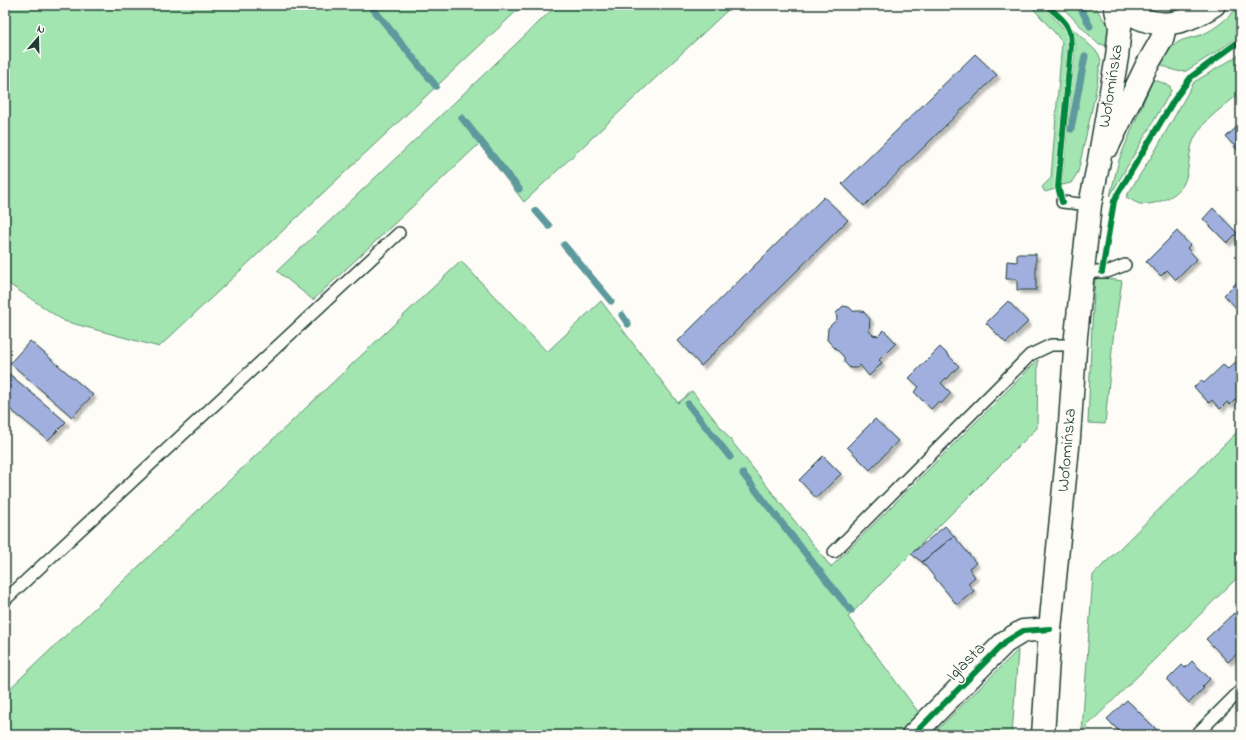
<svg xmlns="http://www.w3.org/2000/svg" width="1246" height="740" viewBox="0 0 1246 740" font-family="'Indie Flower',sans-serif">
<style>
.green{fill:#a2e5b0;stroke:#609172}
.lines{fill:none;stroke-linecap:round;stroke-linejoin:round}
.stream{stroke:#5d999d;stroke-width:7}
.building{fill:#a1afdf;stroke:#1f3d34;filter:url(#shadow)}
.service-casing{stroke:#1f3d34;stroke-width:14}
.minor-casing{stroke:#1f3d34;stroke-width:25}
.secondary-casing{stroke:#1f3d34;stroke-width:25}
.service{stroke:#fdfcf7;stroke-width:11}
.minor{stroke:#fdfcf7;stroke-width:22}
.secondary{stroke:#fdfcf7;stroke-width:22}
.cycleway-casing{stroke:#fdfcf7;stroke-width:8}
.cycleway{stroke:#00873e;stroke-width:6}
.labels{text-anchor:middle;dominant-baseline:central;stroke-width:3;stroke-linejoin:round;paint-order:stroke}
.street-label{font-size:17px;fill:#1f3d34;stroke:#fdfcf7}
</style>
<defs>
<filter id="shadow"><feDropShadow dx="3.5" dy="3.5" stdDeviation="1" flood-color="#0004"/></filter>
</defs>
<rect width="100%" height="100%" fill="#fdfcf7"/>
<filter id="ink" filterUnits="userSpaceOnUse"><feTurbulence type="fractalNoise" baseFrequency=".025" numOctaves="2"/><feDisplacementMap in="SourceGraphic" scale="8" xChannelSelector="R" yChannelSelector="G"/><feConvolveMatrix kernelMatrix="1 2 1 2 8 2 1 2 1" color-interpolation-filters="sRGB"/></filter>
<g filter="url(#ink)">
<!-- green -->
<path class="green" d="M 5,5 L 523,5 L 159,347 L 64,321 L 6,282 L 5,283 Z
M 557,5 L 733,5 L 524,202 L 479,144 L 313,300 L 277,271 Z
M 1030,5 L 1042,5 L 1066,31 L 1068,38 L 1055,189 L 1045,192 L 1042,187 L 1051,178 L 1062,42 L 1055,33 Z
M 1060,5 L 1094,5 L 1109,28 L 1111,45 L 1107,46 L 1097,43 Z
M 1240,5 L 1241,35 L 1221,49 L 1186,71 C 1176,73 1169,68 1160,64 C 1165,57 1170,48 1177,43 C 1184,38 1193,38 1201,35 C 1216,29 1229,17 1240,5 Z
M 1073,29 L 1098,53 L 1101,60 L 1095,95 L 1078,172 L 1071,183 L 1062,185 L 1075,47 Z
M 1241,54 L 1241,92 C 1225,106 1205,118 1195,137 C 1187,152 1191,170 1183,185 C 1176,197 1154,206 1140,204 C 1136,203 1130,199 1126,197 L 1155,151 L 1194,82 Z
M 1153,79 L 1170,86 L 1171,91 L 1110,196 L 1119,160 Z
M 461,261 L 547,352 L 601,301 L 678,403 L 692,391 L 831,567 L 1038,360 L 1037,428 L 848,617 L 922,717 L 904,735 L 5,735 L 5,693 Z
M 1097,277 L 1122,281 L 1113,339 L 1105,424 L 1088,423 L 1092,324 L 1095,279 Z
M 1241,428 L 1241,574 L 1082,731 L 1093,575 Z
M 1018,650 L 1012,735 L 932,735 Z"/>
<g class="lines">
<!-- stream -->
<path class="stream" d="M 370,5 L 436,86
M 1079,5 L 1090,26
M 462,118 L 519,189
M 1071,129 L 1085,56
M 536,211 L 549,226
M 564,245 L 611,301
M 622,315 L 628,324
M 688,404 L 730,457
M 743,474 L 851,611"/>
</g>
<!-- building -->
<path class="building" d="M 975,54 L 997,75 L 864,206 L 842,184 Z
M 1241,123 L 1241,154 L 1226,137 Z
M 824,197 L 848,220 L 701,366 L 678,341 Z
M 1213,208 L 1237,233 L 1227,243 L 1203,219 Z
M 1177,231 L 1190,245 L 1187,248 L 1197,259 L 1176,280 L 1167,270 L 1161,276 L 1146,262 Z
M 1017,254 L 1036,254 L 1036,290 L 1017,290 L 1017,279 L 1006,279 L 1007,261 L 1017,262 Z
M 1241,278 L 1241,308 L 1239,311 L 1224,295 Z
M 1008,301 L 1028,322 L 1006,343 L 986,323 Z
M 843,306 L 849,307 L 854,312 L 855,311 L 863,311 L 870,319 L 869,331 L 873,335 L 878,336 L 884,330 L 896,343 L 879,360 L 882,363 L 869,376 L 860,365 L 857,368 L 850,368 L 844,362 L 844,357 L 827,340 L 828,328 L 837,319 L 836,313 Z
M 30,341 L 93,395 L 72,417 L 10,363 Z
M 940,347 L 959,366 L 947,379 L 946,378 L 941,383 L 951,393 L 941,404 L 939,401 L 931,409 L 914,392 L 919,387 L 909,378 Z
M 1241,357 L 1241,394 L 1230,405 L 1227,402 L 1220,409 L 1212,400 L 1209,403 L 1194,387 L 1201,380 L 1204,383 L 1223,365 L 1228,369 Z
M 7,372 L 66,422 L 48,440 L 5,405 L 5,374 Z
M 875,419 L 898,441 L 870,470 L 847,447 Z
M 823,456 L 841,474 L 816,498 L 799,480 Z
M 945,526 L 954,536 L 922,562 L 911,554 Z
M 954,536 L 976,563 L 969,568 L 975,577 L 968,583 L 974,591 L 957,605 L 922,562 Z
M 1234,613 L 1241,621 L 1241,650 L 1228,662 L 1206,639 Z
M 1192,661 L 1210,679 L 1202,687 L 1204,688 L 1189,703 L 1167,680 L 1182,665 L 1185,668 Z
M 1127,700 L 1162,735 L 1123,735 L 1107,719 Z"/>
<g class="lines">
<!-- service casing -->
<g class="service-casing">
<path id="service" d="M 1062,202 L 1090,205
M 1082,274 L 1097,272 L 1107,272 L 1125,265
M 834,552 L 1030,355 L 1051,345 L 1075,345
M 5,600 L 399,233
M 1196,735 L 1241,690"/>
</g>
<!-- minor casing -->
<g class="minor-casing">
<path id="minor" d="M 913,735 L 1005,642 L 1023,631 L 1050,629"/>
</g>
<!-- secondary casing -->
<g class="secondary-casing">
<path id="secondary" d="M 1118,5 C 1151,31 1180,28 1214,5
M 1108,146 L 1146,67 L 1162,39 L 1166,24
M 1043,735 L 1050,629 L 1069,437 L 1076,336 L 1090,205 L 1098,166 L 1117,57 L 1120,27 L 1115,5"/>
</g>
<!-- service -->
<use href="#service" class="service"/>
<!-- minor -->
<use href="#minor" class="minor"/>
<!-- secondary -->
<use href="#secondary" class="secondary"/>
<!-- cycleway casing -->
<g class="cycleway-casing">
<path id="cycleway" d="M 1046,5 C 1054,12 1068,22 1070,33 C 1071,37 1070,42 1071,46 L 1058,187 L 1062,202
M 1102,272 L 1114,201 L 1117,195 L 1174,100 L 1191,77 L 1241,40
M 913,735 L 1005,642 L 1023,631 L 1050,629"/>
</g>
<!-- cycleway -->
<use href="#cycleway" class="cycleway"/>
</g>
</g>
<g class="labels">
<!-- street labels -->
<g class="street-label">
<text transform="translate(1111 86) rotate(-81)">Wołomińska</text>
<text transform="translate(1067 450) rotate(-85)">Wołomińska</text>
<text transform="translate(966 662) rotate(-45)">Iglasta</text>
</g>
</g>
<!-- margin -->
<rect width="1246" height="740" fill="none" stroke="#fdfcf7" stroke-width="20"/>
<rect x="10" y="10" width="1226" height="720" fill="none" stroke="#1f3d34" stroke-width="1.5" filter="url(#ink)"/>
<!-- north arrow -->
<g transform="translate(38 38) rotate(20)" stroke="#fdfcf7" stroke-width="3" paint-order="stroke">
<path d="M0-3L7 15L0 10L-7 15Z" fill="#1f3d34"/>
<text y="-6" font-size="11" font-weight="bold" text-anchor="middle" fill="#1f3d34">N</text>
</g>
</svg>
